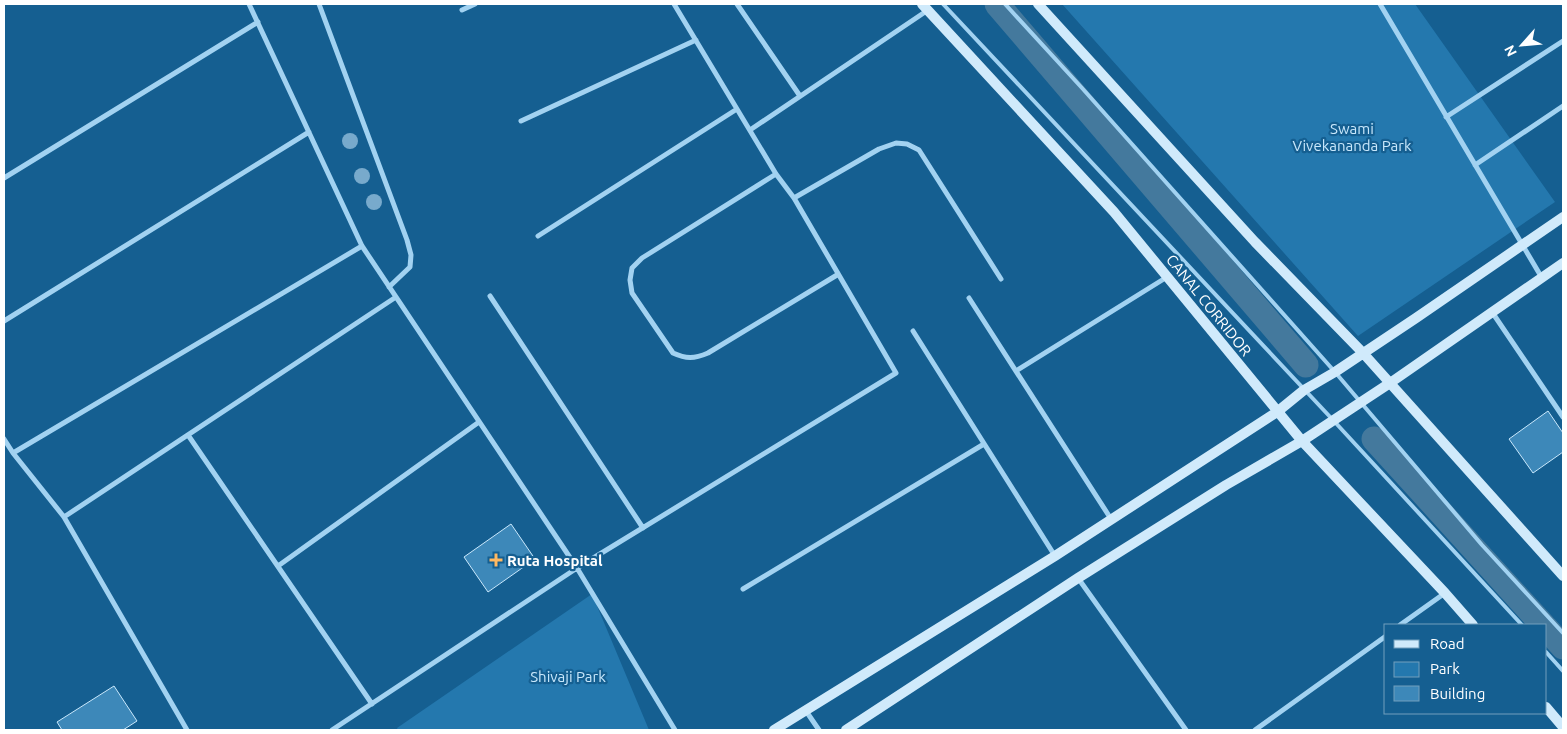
<svg xmlns="http://www.w3.org/2000/svg" width="1567" height="734" viewBox="0 0 1567 734" font-family="Ubuntu,sans-serif">
<style>
.green{fill:#2478ae}
.lines{fill:none;stroke-linecap:round;stroke-linejoin:round}
.canal{stroke:#44799d;stroke-width:25}
.building{fill:#3d88b9;stroke:#c9e8fc}
.lane{stroke:#a2d2f1;stroke-width:4}
.street{stroke:#a2d2f1;stroke-width:5}
.secondary{stroke:#d0eafb;stroke-width:10}
.tree{fill:#78aacc}
.poi-dot{fill:#ffb962;stroke:#155f91;stroke-width:2}
.labels{text-anchor:middle;dominant-baseline:central;stroke-width:4.5;stroke-linejoin:round;paint-order:stroke}
.park-label{font-size:15px;fill:#c9e8fc;stroke:#155f91}
.street-label{font-size:15px;fill:#fff;stroke:#155f91}
.poi-label{font-size:15px;font-weight:bold;fill:#fff;stroke:#155f91;text-anchor:start}
</style>
<rect width="100%" height="100%" fill="#155f91"/>
<!-- green -->
<path class="green" d="M 1062,4 L 1415,4 L 1555,202 L 1358,336 Z
M 592,594 L 649,730 L 398,730 L 397,728 Z"/>
<g class="lines">
<!-- canal -->
<path class="canal" d="M 997,4 L 1306,365
M 1374,439 L 1543,625
M 1546,628 L 1563,647"/>
</g>
<!-- building -->
<path class="building" d="M 1548,411 L 1563,433 L 1563,452 L 1533,473 L 1509,439 Z
M 511,524 L 535,559 L 488,592 L 464,557 Z
M 114,686 L 137,721 L 123,730 L 62,730 L 57,722 Z"/>
<g class="lines">
<!-- lane -->
<path class="lane" d="M 943,4 L 1333,420 L 1522,625
M 1005,4 L 1082,88 L 1335,372 L 1482,545 L 1563,633
M 1546,652 L 1563,671"/>
<!-- street -->
<path class="street" d="M 249,4 L 362,246 L 577,568 L 675,730
M 319,4 L 407,240 L 411,255 L 410,267 L 389,287
M 737,4 L 800,96
M 1380,4 L 1542,278
M 462,10 L 475,4
M 1446,117 L 1563,41
M 521,121 L 696,40
M 750,130 L 928,10
M 1475,165 L 1563,106
M 776,174 L 642,258 L 632,268 L 630,280 L 632,293 L 673,353 C 686,359 694,359 708,353 L 837,275
M 4,178 L 258,22
M 794,198 L 879,149 L 896,143 L 907,144 L 919,150 L 1001,279
M 538,236 L 737,109
M 490,296 L 643,528
M 969,298 L 1111,519
M 1492,312 L 1563,417
M 4,321 L 309,132
M 913,331 L 1055,556
M 1016,371 L 1167,277
M 188,435 L 372,704
M 4,439 L 13,453 L 64,517 L 187,730
M 13,453 L 362,246
M 64,517 L 396,297
M 278,566 L 479,422
M 1078,578 L 1186,730
M 743,589 L 984,444
M 1400,625 L 1445,593
M 806,711 L 819,730
M 332,730 L 577,568 L 896,373 L 794,198 L 776,174 L 674,4
M 1255,730 L 1386,636"/>
<!-- secondary -->
<path class="secondary" d="M 922,4 L 1114,212 L 1302,441 L 1445,593 L 1473,625
M 1038,4 L 1255,242 L 1363,353 L 1563,576
M 1546,707 L 1563,727
M 774,730 L 1055,556 L 1277,412 L 1304,390 L 1335,372 L 1416,318 L 1563,217
M 846,730 L 1078,578 L 1226,485 L 1302,441 L 1390,383 L 1563,263"/>
</g>
<!-- trees -->
<g class="tree">
<circle cx="350" cy="141" r="8"/>
<circle cx="362" cy="176" r="8"/>
<circle cx="374" cy="202" r="8"/>
</g>
<!-- markers -->
<path class="poi-dot" d="M493.5 552.5h5v5h5v5h-5v5h-5v-5h-5v-5h5z"/>
<g class="labels">
<!-- park labels -->
<g class="park-label">
<text x="1352" y="128">Swami<tspan x="1352" dy="17">Vivekananda Park</tspan></text>
<text x="568" y="676">Shivaji Park</text>
</g>
<!-- street labels -->
<g class="street-label">
<text transform="translate(1209 305) rotate(51)">CANAL CORRIDOR</text>
</g>
<!-- poi labels -->
<g class="poi-label">
<text x="507" y="560">Ruta Hospital</text>
</g>
</g>
<!-- border -->
<rect width="1567" height="734" fill="none" stroke="#ffffff" stroke-width="10"/>
<!-- legend -->
<rect x="1384" y="624" width="162" height="90" fill="#155f91" stroke="#739fbd"/>
<rect x="1394" y="640" width="25" height="8" fill="#d0eafb" stroke="#739fbd"/>
<text x="1430" y="649" font-size="15" fill="#ffffff">Road</text>
<rect x="1394" y="662" width="25" height="15" fill="#2478ae" stroke="#739fbd"/>
<text x="1430" y="674" font-size="15" fill="#ffffff">Park</text>
<rect x="1394" y="686" width="25" height="15" fill="#3d88b9" stroke="#739fbd"/>
<text x="1430" y="699" font-size="15" fill="#ffffff">Building</text>
<!-- north arrow -->
<g transform="translate(1522 45) rotate(243)" stroke="#155f91" stroke-width="4" paint-order="stroke">
<path d="M0-4L9 19L0 12L-9 19Z" fill="#ffffff"/>
<text y="-8" font-size="14" font-weight="bold" text-anchor="middle" fill="#ffffff">N</text>
</g>
</svg>
